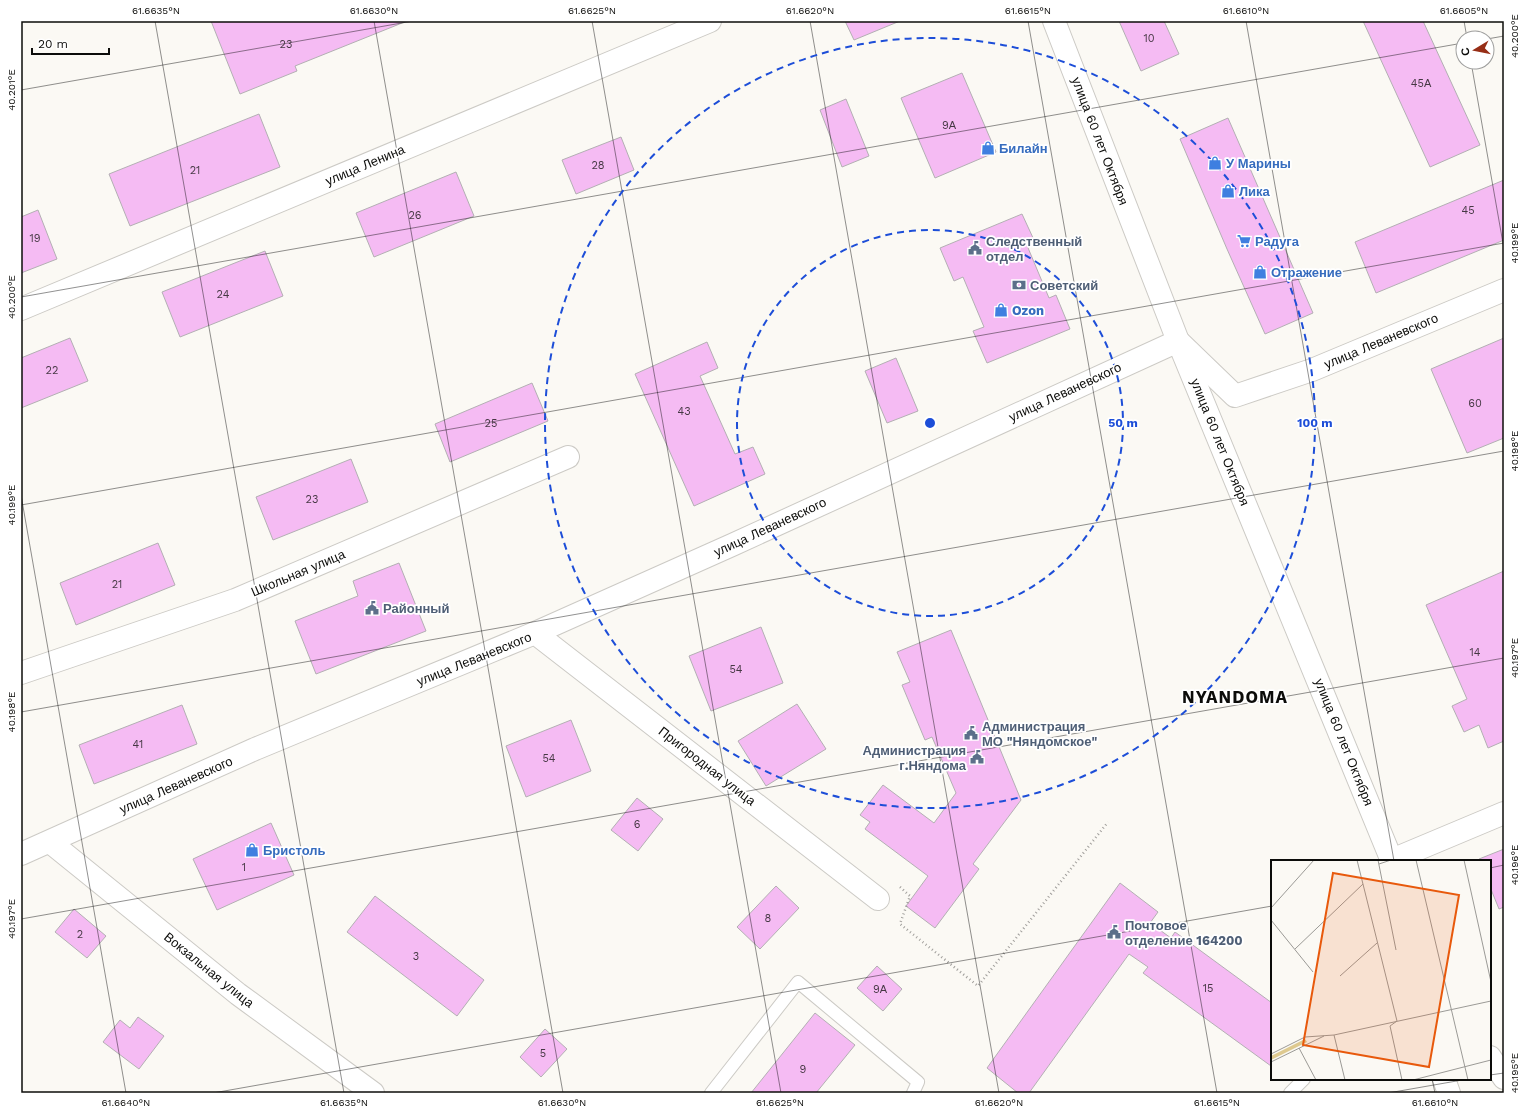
<svg xmlns="http://www.w3.org/2000/svg" width="1525" height="1114" viewBox="0 0 1525 1114" font-family="'Work Sans',sans-serif">
<style>
.building{fill:#f5bbf3;stroke:#b3afb3}
.lines{fill:none;stroke-linecap:round;stroke-linejoin:round}
.service-casing{stroke:#cccac5;stroke-width:14}
.minor-casing{stroke:#cccac5;stroke-width:24}
.tertiary-casing{stroke:#cccac5;stroke-width:24}
.path{stroke:#a09e9b;stroke-width:2.5;stroke-dasharray:1 3;stroke-linecap:butt}
.service{stroke:#fff;stroke-width:12}
.minor{stroke:#fff;stroke-width:22}
.tertiary{stroke:#fff;stroke-width:22}
.ticks{fill:none;stroke:#0c0c0a;stroke-width:1;stroke-opacity:0.45}
.ring{fill:none;stroke:#1d4ed8;stroke-width:2;stroke-dasharray:7 5}
.labels{text-anchor:middle;dominant-baseline:central;stroke-width:3.5;stroke-linejoin:round;paint-order:stroke}
.number-label{font-size:11px;fill:#463844}
.street-label{font-size:13px;fill:#0c0c0a;stroke:#fff}
.shop-label{font-size:13px;font-weight:bold;fill:#366cbe;stroke:#fff;text-anchor:start}
.service-label{font-size:13px;font-weight:bold;fill:#4e5e75;stroke:#fff;text-anchor:start}
.district-label{font-size:17px;font-weight:bold;letter-spacing:1px;fill:#0c0c0a;stroke:#fff}
.inset-road{fill:none;stroke:#9b9a96;stroke-width:1}
.view{fill:#e8590c;fill-opacity:0.15;stroke:#e8590c;stroke-width:2}
.inset-edge{fill:none;stroke:#0c0c0a;stroke-width:2}
.centre{fill:#1d4ed8;stroke:#fff;stroke-width:2}
.ring-label{font-size:12px;text-anchor:middle;font-weight:bold;fill:#1d4ed8;stroke:#fff;stroke-width:3.5;stroke-linejoin:round;paint-order:stroke}
.neatline{fill:none;stroke:#0c0c0a;stroke-width:1.5}
.ticks-label{font-size:10px;text-anchor:middle;fill:#0c0c0a}
</style>
<rect width="100%" height="100%" fill="#fbf9f4"/>
<!-- building -->
<path class="building" d="M 211,21 L 407,21 L 295,66 L 297,71 L 240,94 Z
M 845,21 L 900,21 L 854,40 Z
M 1119,21 L 1164,21 L 1179,54 L 1141,71 Z
M 1363,21 L 1423,21 L 1480,145 L 1430,167 Z
M 962,73 L 996,152 L 935,178 L 901,98 Z
M 846,99 L 869,156 L 842,167 L 820,110 Z
M 259,114 L 280,167 L 130,226 L 109,174 Z
M 1228,118 L 1313,313 L 1265,334 L 1227,249 L 1180,139 Z
M 621,137 L 634,170 L 576,194 L 562,160 Z
M 456,172 L 474,216 L 374,257 L 356,213 Z
M 1504,180 L 1504,240 L 1376,293 L 1355,242 Z
M 38,210 L 57,259 L 21,273 L 21,217 Z
M 1022,214 L 1034,240 L 1026,243 L 1049,298 L 1056,295 L 1070,329 L 987,363 L 973,331 L 984,327 L 963,277 L 954,281 L 940,248 Z
M 265,251 L 283,296 L 180,337 L 162,292 Z
M 70,338 L 88,381 L 21,408 L 21,358 Z
M 1504,338 L 1504,438 L 1467,453 L 1431,369 Z
M 707,342 L 718,368 L 700,376 L 735,454 L 753,447 L 765,474 L 694,506 L 635,374 Z
M 896,358 L 918,411 L 887,423 L 865,371 Z
M 532,383 L 548,421 L 450,462 L 435,424 Z
M 351,459 L 368,502 L 273,540 L 256,497 Z
M 158,543 L 175,585 L 76,625 L 60,583 Z
M 399,563 L 426,631 L 316,674 L 295,621 L 358,596 L 353,581 Z
M 1504,571 L 1504,741 L 1488,748 L 1479,725 L 1464,732 L 1452,706 L 1467,699 L 1426,605 Z
M 761,627 L 783,683 L 711,711 L 689,656 Z
M 951,630 L 1021,800 L 973,864 L 979,869 L 935,928 L 906,906 L 928,876 L 865,829 L 870,822 L 860,815 L 883,785 L 934,823 L 956,793 L 932,737 L 925,740 L 902,685 L 910,682 L 897,652 Z
M 797,704 L 826,749 L 766,786 L 738,741 Z
M 182,705 L 197,744 L 94,784 L 79,745 Z
M 571,720 L 591,771 L 526,797 L 506,746 Z
M 637,798 L 663,819 L 638,851 L 611,830 Z
M 271,823 L 294,875 L 217,910 L 193,859 Z
M 1504,849 L 1504,907 L 1499,909 L 1490,887 L 1490,861 L 1480,861 L 1479,859 Z
M 1120,883 L 1158,912 L 1150,923 L 1171,938 L 1175,932 L 1272,1003 L 1272,1064 L 1271,1066 L 1143,973 L 1148,967 L 1129,954 L 1029,1093 L 1018,1093 L 987,1068 Z
M 776,886 L 799,908 L 760,949 L 737,927 Z
M 375,896 L 484,980 L 457,1016 L 347,932 Z
M 74,909 L 106,936 L 87,958 L 55,932 Z
M 877,966 L 902,989 L 883,1011 L 857,988 Z
M 815,1013 L 855,1045 L 816,1093 L 751,1093 Z
M 138,1017 L 164,1036 L 139,1069 L 103,1042 L 120,1020 L 130,1028 Z
M 545,1029 L 567,1049 L 541,1077 L 520,1057 Z"/>
<g class="lines">
<!-- service casing -->
<g class="service-casing">
<path id="service" d="M 711,1093 L 798,982 L 918,1082 L 913,1093
M 1290,1093 L 1304,1079"/>
</g>
<!-- minor casing -->
<g class="minor-casing">
<path id="minor" d="M 21,309 L 710,21
M 535,633 L 878,899
M 21,673 L 235,600 L 568,457
M 50,842 L 238,994 L 373,1093
M 21,854 L 255,749 L 535,633 L 732,545 L 1178,341 L 1235,396 L 1312,370 L 1504,290
M 1392,860 L 1504,813"/>
</g>
<!-- tertiary casing -->
<g class="tertiary-casing">
<path id="tertiary" d="M 1054,21 L 1178,341 L 1392,861
M 1490,1057 L 1504,1078
M 1444,1079 L 1449,1093"/>
</g>
<!-- path -->
<path class="path" d="M 900,887 L 910,896 L 900,924 L 978,986 L 1108,822"/>
<!-- service -->
<use href="#service" class="service"/>
<!-- minor -->
<use href="#minor" class="minor"/>
<!-- tertiary -->
<use href="#tertiary" class="tertiary"/>
</g>
<!-- ticks -->
<path class="ticks" d="M 155,21 L 344,1093M 374,21 L 563,1093M 592,21 L 781,1093M 810,21 L 999,1093M 1028,21 L 1217,1093M 1246,21 L 1394,861M 1464,21 L 1467,38M 1487,39 L 1504,36M 1471,62 L 1504,249M 21,90 L 413,21M 21,297 L 1463,43M 21,495 L 126,1093M 21,505 L 1504,243M 21,712 L 1504,451M 1490,868 L 1504,865M 21,919 L 1504,658M 1490,1075 L 1504,1073M 1432,1079 L 1435,1093M 213,1093 L 1272,906M 1388,1093 L 1468,1079"/>
<!-- distance rings -->
<g class="ring">
<circle cx="930" cy="423" r="193"/>
<circle cx="930" cy="423" r="385"/>
</g>
<!-- icons -->
<defs>
<g id="shop-bare" transform="scale(1.08)"><path d="M-5-2.5h2.3a2.7 3.5 0 0 1 5.4 0H5L5.5 6h-11ZM-1.5-2.5h3a1.5 2.3 0 0 0-3 0Z" fill="#3f7fe0" stroke="#fff" stroke-width="2.5" paint-order="stroke"/></g>
<g id="supermarket-bare" transform="scale(1.08)"><path d="M-6-5.5h2.5l.6 2H6L4.5 2H-2.5L-4.4-4H-6ZM-1.5 3.2a1.3 1.3 0 1 0 .1 0ZM3 3.2a1.3 1.3 0 1 0 .1 0Z" fill="#3f7fe0" stroke="#fff" stroke-width="2.5" paint-order="stroke"/></g>
<g id="civic-bare" transform="scale(1.08)"><path d="M-.6-6.5H3V-4.5H.6V-3L4-1V1h2V6H-6V1h2V-1L-.6-3ZM-1.2 2.5V6h2.4V2.5Z" fill="#5c6f8a" stroke="#fff" stroke-width="2.5" paint-order="stroke"/></g>
<g id="bank-bare" transform="scale(1.08)"><path d="M-6-4H6V4H-6ZM0-2.3a2.3 2.3 0 1 0 0 4.6a2.3 2.3 0 1 0 0-4.6Z" fill="#5c6f8a" stroke="#fff" stroke-width="2.5" paint-order="stroke"/></g>
</defs>
<g fill-rule="evenodd">
<use href="#shop-bare" x="988" y="148"/>
<use href="#shop-bare" x="1215" y="163"/>
<use href="#shop-bare" x="1228" y="191"/>
<use href="#supermarket-bare" x="1244" y="241"/>
<use href="#civic-bare" x="975" y="248"/>
<use href="#shop-bare" x="1260" y="272"/>
<use href="#bank-bare" x="1019" y="285"/>
<use href="#shop-bare" x="1001" y="310"/>
<use href="#civic-bare" x="372" y="608"/>
<use href="#civic-bare" x="971" y="733"/>
<use href="#civic-bare" x="977" y="757"/>
<use href="#shop-bare" x="252" y="850"/>
<use href="#civic-bare" x="1114" y="932"/>
</g>
<g class="labels">
<!-- number labels -->
<g class="number-label">
<text x="1149" y="38">10</text>
<text x="286" y="44">23</text>
<text x="1421" y="83">45А</text>
<text x="949" y="125">9А</text>
<text x="598" y="165">28</text>
<text x="195" y="170">21</text>
<text x="1468" y="210">45</text>
<text x="415" y="215">26</text>
<text x="35" y="238">19</text>
<text x="223" y="294">24</text>
<text x="52" y="370">22</text>
<text x="1475" y="403">60</text>
<text x="684" y="411">43</text>
<text x="491" y="423">25</text>
<text x="312" y="499">23</text>
<text x="117" y="584">21</text>
<text x="1475" y="652">14</text>
<text x="736" y="669">54</text>
<text x="138" y="744">41</text>
<text x="549" y="758">54</text>
<text x="637" y="824">6</text>
<text x="244" y="867">1</text>
<text x="768" y="918">8</text>
<text x="80" y="934">2</text>
<text x="416" y="956">3</text>
<text x="1208" y="988">15</text>
<text x="880" y="989">9А</text>
<text x="543" y="1053">5</text>
<text x="803" y="1069">9</text>
</g>
<!-- street labels -->
<g class="street-label">
<text transform="translate(1100 141) rotate(69)">улица 60 лет Октября</text>
<text transform="translate(365 165) rotate(-23)">улица Ленина</text>
<text transform="translate(1381 341) rotate(-23)">улица Леваневского</text>
<text transform="translate(1065 392) rotate(-25)">улица Леваневского</text>
<text transform="translate(1220 442) rotate(68)">улица 60 лет Октября</text>
<text transform="translate(770 527) rotate(-25)">улица Леваневского</text>
<text transform="translate(298 573) rotate(-23)">Школьная улица</text>
<text transform="translate(474 659) rotate(-22)">улица Леваневского</text>
<text transform="translate(1344 742) rotate(68)">улица 60 лет Октября</text>
<text transform="translate(707 766) rotate(38)">Пригородная улица</text>
<text transform="translate(176 785) rotate(-24)">улица Леваневского</text>
<text transform="translate(209 970) rotate(39)">Вокзальная улица</text>
</g>
<!-- shop labels -->
<g class="shop-label">
<text x="999" y="148">Билайн</text>
<text x="1226" y="163">У Марины</text>
<text x="1239" y="191">Лика</text>
<text x="1255" y="241">Радуга</text>
<text x="1271" y="272">Отражение</text>
<text x="1012" y="310">Ozon</text>
<text x="263" y="850">Бристоль</text>
</g>
<!-- service labels -->
<g class="service-label">
<text x="986" y="241">Следственный<tspan x="986" dy="15">отдел</tspan></text>
<text x="1030" y="285">Советский</text>
<text x="383" y="608">Районный</text>
<text x="982" y="726">Администрация<tspan x="982" dy="15">МО "Няндомское"</tspan></text>
<text x="966" y="750" text-anchor="end">Администрация<tspan x="966" dy="15">г.Няндома</tspan></text>
<text x="1125" y="925">Почтовое<tspan x="1125" dy="15">отделение 164200</tspan></text>
</g>
<!-- district labels -->
<g class="district-label">
<text x="1235" y="697">NYANDOMA</text>
</g>
</g>
<!-- overview -->
<g transform="translate(1271 860)">
<rect width="220" height="220" fill="#fbf9f4"/>
<path d="M 34,179 L 36,182 L 0,200 L 0,196 Z" fill="#dec98f"/>
<path class="inset-road" d="M 86,0 L 126,161 L 119,166 L 131,220M 107,0 L 125,90M 145,0 L 197,220M 193,0 L 220,122M 108,4 L 120,0M 0,48 L 43,0M 0,60 L 42,112M 24,89 L 92,24M 69,116 L 106,83M 63,175 L 74,220M 28,188 L 45,220M 0,194 L 34,177 L 63,175 L 220,141M 0,202 L 53,176M 142,220 L 220,200"/>
<path class="view" d="M 62,13 L 188,35 L 158,207 L 32,185 Z"/>
<rect width="220" height="220" class="inset-edge"/>
</g>
<circle cx="930" cy="423" r="6" class="centre"/>
<g class="ring-label">
<text x="1123" y="427">50 m</text>
<text x="1315" y="427">100 m</text>
</g>
<!-- border -->
<rect width="1525" height="1114" fill="none" stroke="#ffffff" stroke-width="44"/>
<!-- north arrow -->
<g transform="translate(1475 50) rotate(260)"><circle r="19" fill="#ffffff" stroke="#9e9e9d"/>
<path d="M0-3L7 15L0 10L-7 15Z" fill="#972e16"/>
<text y="-6" font-size="11" font-weight="bold" text-anchor="middle" fill="#0c0c0a">С</text>
</g>
<!-- scale -->
<path d="M32 48v6h77v-6" fill="none" stroke="#0c0c0a" stroke-width="2"/>
<text x="38" y="48" font-size="12" fill="#0c0c0a" stroke="#ffffff" stroke-width="3" paint-order="stroke">20 m</text>
<rect x="22" y="22" width="1481" height="1070" class="neatline"/>
<g class="ticks-label">
<text x="156" y="14">61.6635°N</text>
<text x="374" y="14">61.6630°N</text>
<text x="592" y="14">61.6625°N</text>
<text x="810" y="14">61.6620°N</text>
<text x="1028" y="14">61.6615°N</text>
<text x="1246" y="14">61.6610°N</text>
<text x="1464" y="14">61.6605°N</text>
<text transform="translate(1514 36) rotate(-90)" y="4">40.200°E</text>
<text transform="translate(11 90) rotate(-90)" y="4">40.201°E</text>
<text transform="translate(1514 243) rotate(-90)" y="4">40.199°E</text>
<text transform="translate(11 297) rotate(-90)" y="4">40.200°E</text>
<text transform="translate(1514 451) rotate(-90)" y="4">40.198°E</text>
<text transform="translate(11 505) rotate(-90)" y="4">40.199°E</text>
<text transform="translate(1514 658) rotate(-90)" y="4">40.197°E</text>
<text transform="translate(11 712) rotate(-90)" y="4">40.198°E</text>
<text transform="translate(1514 865) rotate(-90)" y="4">40.196°E</text>
<text transform="translate(11 919) rotate(-90)" y="4">40.197°E</text>
<text transform="translate(1514 1073) rotate(-90)" y="4">40.195°E</text>
<text x="126" y="1106">61.6640°N</text>
<text x="344" y="1106">61.6635°N</text>
<text x="562" y="1106">61.6630°N</text>
<text x="780" y="1106">61.6625°N</text>
<text x="999" y="1106">61.6620°N</text>
<text x="1217" y="1106">61.6615°N</text>
<text x="1435" y="1106">61.6610°N</text>
</g>
</svg>
